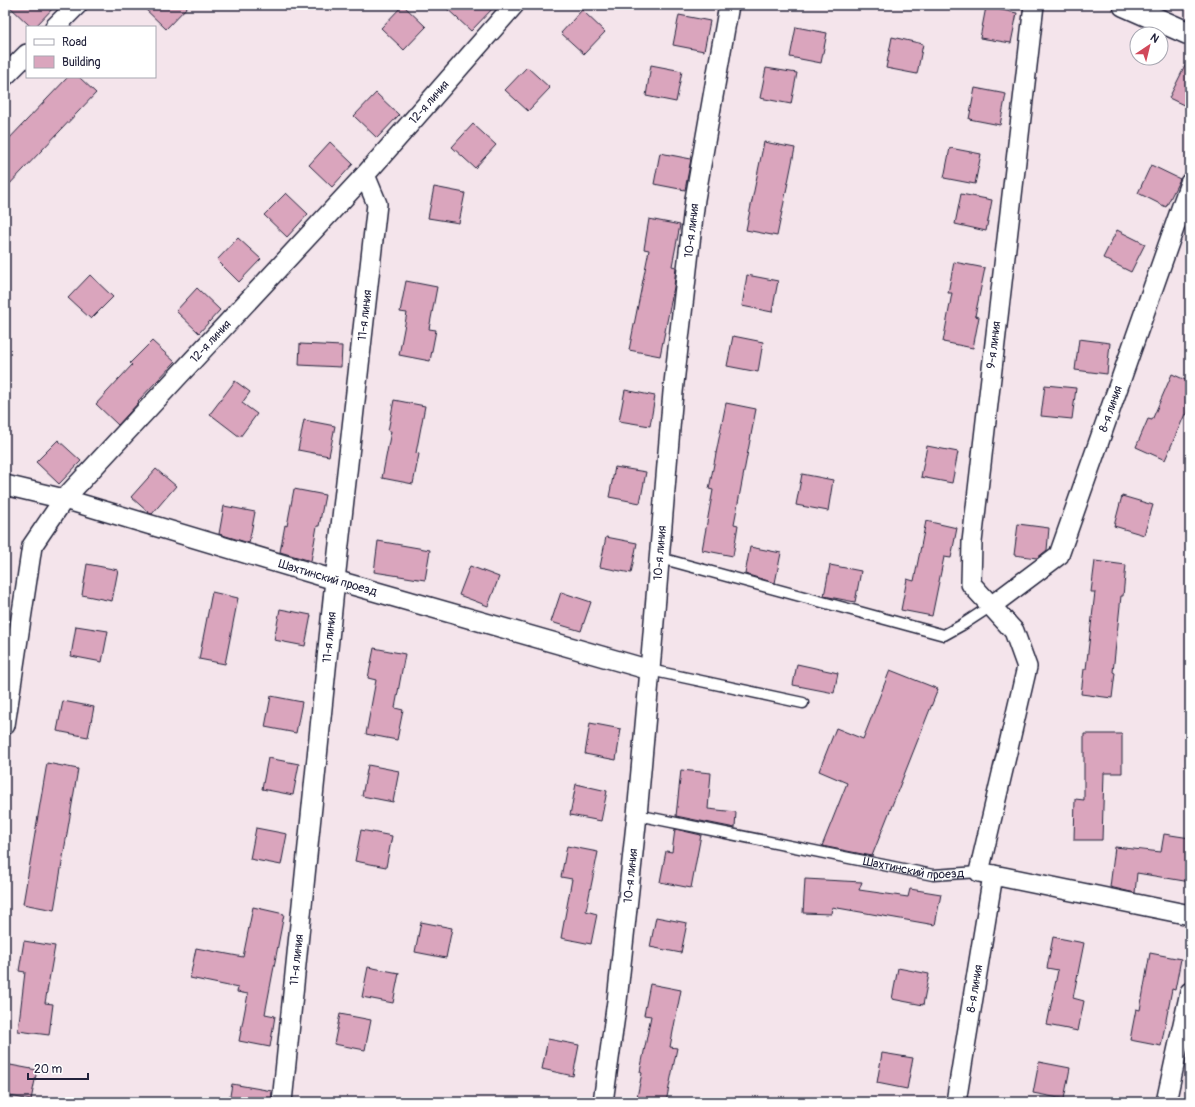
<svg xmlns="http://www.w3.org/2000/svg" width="1195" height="1107" viewBox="0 0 1195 1107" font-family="Pangolin,sans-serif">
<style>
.building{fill:#daa5bd;stroke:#22223b}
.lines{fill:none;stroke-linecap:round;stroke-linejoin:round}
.lane-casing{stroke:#22223b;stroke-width:13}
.street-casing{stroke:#22223b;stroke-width:22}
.secondary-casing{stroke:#22223b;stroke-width:25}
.lane{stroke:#fff;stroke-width:10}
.street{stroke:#fff;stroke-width:19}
.secondary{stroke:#fff;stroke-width:22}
.labels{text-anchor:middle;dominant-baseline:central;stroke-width:3;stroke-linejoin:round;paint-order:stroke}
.street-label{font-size:12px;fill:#22223b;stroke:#fff}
</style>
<rect width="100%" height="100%" fill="#f4e4eb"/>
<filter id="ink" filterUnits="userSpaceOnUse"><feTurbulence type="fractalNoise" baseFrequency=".025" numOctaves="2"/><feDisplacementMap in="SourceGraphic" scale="8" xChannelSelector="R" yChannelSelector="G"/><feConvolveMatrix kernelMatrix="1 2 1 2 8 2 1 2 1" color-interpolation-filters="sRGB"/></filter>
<g filter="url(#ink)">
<!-- building -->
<path class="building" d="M 8,5 L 56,5 L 35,27 L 31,27 Z
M 141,5 L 189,5 L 166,29 Z
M 403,5 L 426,27 L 404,50 L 381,28 Z
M 443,5 L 496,5 L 471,31 Z
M 986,7 L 1017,13 L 1011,43 L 980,38 Z
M 582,10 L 605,32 L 584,54 L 561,33 Z
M 679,15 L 710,21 L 704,51 L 673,45 Z
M 796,27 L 827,33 L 821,63 L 790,57 Z
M 892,37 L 923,44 L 917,74 L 886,68 Z
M 1190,56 L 1190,108 L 1169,98 Z
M 651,65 L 682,71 L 676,102 L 646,96 Z
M 527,67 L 550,88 L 528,111 L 505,90 Z
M 766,68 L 797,73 L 791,104 L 760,98 Z
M 68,77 L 79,77 L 96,93 L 5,189 L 5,143 Z
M 975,88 L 1006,94 L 1000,125 L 969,119 Z
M 376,93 L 399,115 L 377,138 L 354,116 Z
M 473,124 L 496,145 L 475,168 L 452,147 Z
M 330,142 L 353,164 L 332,187 L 309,165 Z
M 764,142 L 795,148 L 777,236 L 746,230 Z
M 950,148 L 981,154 L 975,184 L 944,178 Z
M 660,153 L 691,159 L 685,190 L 654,184 Z
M 1151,165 L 1180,179 L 1166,207 L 1138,193 Z
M 434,187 L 465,193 L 459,223 L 428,218 Z
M 286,193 L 308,214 L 287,237 L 264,215 Z
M 961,194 L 992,200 L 986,231 L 955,224 Z
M 649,219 L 680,225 L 672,266 L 676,267 L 674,287 L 660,356 L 629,350 L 649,250 L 644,249 Z
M 1117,230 L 1145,244 L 1131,272 L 1103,258 Z
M 238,238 L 261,259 L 239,282 L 217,260 Z
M 954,262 L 985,268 L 975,316 L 979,317 L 973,348 L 943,342 L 952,293 L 948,293 Z
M 90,275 L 113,297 L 91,319 L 68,298 Z
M 747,275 L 778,281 L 772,312 L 742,306 Z
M 406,281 L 437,287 L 429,329 L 436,330 L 430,361 L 399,355 L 407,313 L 400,312 Z
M 197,288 L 220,310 L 199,333 L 176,311 Z
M 733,336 L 763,342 L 758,372 L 727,366 Z
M 1079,339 L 1110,343 L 1107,374 L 1075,370 Z
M 152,341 L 175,362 L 138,401 L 139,402 L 118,425 L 96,404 L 132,365 L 130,363 Z
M 300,344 L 342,346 L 341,367 L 299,365 Z
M 1172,374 L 1190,382 L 1190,416 L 1185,414 L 1165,460 L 1136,447 L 1148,419 L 1152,420 Z
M 235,381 L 250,392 L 242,403 L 257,414 L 240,437 L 210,414 Z
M 1045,385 L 1076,388 L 1072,419 L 1041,416 Z
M 625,390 L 655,396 L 650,426 L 619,421 Z
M 394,400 L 425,406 L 416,453 L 419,454 L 413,484 L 382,478 L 391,431 L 388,431 Z
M 726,403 L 756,409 L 734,524 L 738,525 L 733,556 L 702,550 L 713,490 L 709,489 Z
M 304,420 L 335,426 L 329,456 L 298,450 Z
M 58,440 L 81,461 L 59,484 L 36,462 Z
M 927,446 L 958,452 L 952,483 L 921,477 Z
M 615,467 L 646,472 L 640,503 L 609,497 Z
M 156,469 L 176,486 L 152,514 L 149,513 L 131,497 Z
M 802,474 L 833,480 L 828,511 L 796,505 Z
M 294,489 L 325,495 L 319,526 L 317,526 L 311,561 L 280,552 L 285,525 L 287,526 Z
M 1122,496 L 1153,505 L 1144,535 L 1114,526 Z
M 224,506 L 255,512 L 249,543 L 219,534 Z
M 926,521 L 957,528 L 951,558 L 944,557 L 932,616 L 901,610 L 907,579 L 914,581 Z
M 1018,524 L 1049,528 L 1047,550 L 1037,558 L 1014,555 Z
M 606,537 L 637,543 L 631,573 L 600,567 Z
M 378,541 L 430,550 L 425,580 L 374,572 Z
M 750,547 L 781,553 L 775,583 L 745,574 Z
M 1095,561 L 1126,565 L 1123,596 L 1121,596 L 1113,672 L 1115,673 L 1112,698 L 1081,694 L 1084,669 L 1086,669 L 1095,592 L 1091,592 Z
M 87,564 L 118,570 L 112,601 L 82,595 Z
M 830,565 L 861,571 L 855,602 L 824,596 Z
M 470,566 L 499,577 L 488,606 L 459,595 Z
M 212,592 L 238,598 L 225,664 L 199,659 Z
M 561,592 L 591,602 L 581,631 L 551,622 Z
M 280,609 L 311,615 L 305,646 L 274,640 Z
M 76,626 L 108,631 L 102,662 L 71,656 Z
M 374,648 L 405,654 L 395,708 L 403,710 L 397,740 L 366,734 L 376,680 L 368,678 Z
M 797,664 L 838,673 L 834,693 L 793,685 Z
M 890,670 L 938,689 L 872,856 L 822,846 L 847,783 L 819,771 L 836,728 L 863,739 Z
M 271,696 L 302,702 L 296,733 L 265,727 Z
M 63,701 L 94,707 L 88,737 L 57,731 Z
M 590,723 L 621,729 L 616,760 L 585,754 Z
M 1084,734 L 1122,734 L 1122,773 L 1104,773 L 1102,840 L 1074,840 L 1075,799 L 1084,800 Z
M 268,758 L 299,764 L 293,795 L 262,789 Z
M 47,763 L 78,769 L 54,910 L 23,904 Z
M 368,765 L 399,771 L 393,802 L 362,796 Z
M 681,770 L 711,773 L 708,809 L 736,812 L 735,828 L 676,816 Z
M 576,784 L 607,791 L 601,821 L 570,815 Z
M 256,828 L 287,834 L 281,865 L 250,859 Z
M 675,829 L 701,835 L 691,888 L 660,882 L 666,851 L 672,852 Z
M 361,830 L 392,836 L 386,867 L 355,861 Z
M 1164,834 L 1190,838 L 1190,882 L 1137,873 L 1135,893 L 1110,887 L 1115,847 L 1161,852 Z
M 567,846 L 598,852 L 586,911 L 597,914 L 591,944 L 561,938 L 572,879 L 561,877 Z
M 805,879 L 862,882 L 859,890 L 908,897 L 910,889 L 941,894 L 935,925 L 832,907 L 831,914 L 803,913 Z
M 253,907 L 284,914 L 265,1014 L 275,1016 L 270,1047 L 239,1041 L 248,994 L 237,992 L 238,988 L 190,978 L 196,948 L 243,957 Z
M 656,917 L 687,923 L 681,953 L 650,947 Z
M 421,922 L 452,928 L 446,958 L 415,952 Z
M 1053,937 L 1084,943 L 1073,998 L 1084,1001 L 1078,1031 L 1047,1025 L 1058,970 L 1047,968 Z
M 24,941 L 55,946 L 45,1003 L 53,1004 L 49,1035 L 18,1031 L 25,972 L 19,971 Z
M 1150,953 L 1181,959 L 1175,990 L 1172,989 L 1161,1046 L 1130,1040 L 1136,1009 L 1140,1010 Z
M 368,967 L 399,973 L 393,1003 L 362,997 Z
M 898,968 L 929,974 L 923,1005 L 892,999 Z
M 650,984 L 681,990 L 670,1047 L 677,1048 L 666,1102 L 636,1102 L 642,1073 L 640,1072 L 651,1016 L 644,1015 Z
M 340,1014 L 371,1020 L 365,1050 L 334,1044 Z
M 548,1039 L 579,1045 L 573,1076 L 542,1069 Z
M 882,1053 L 913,1058 L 907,1089 L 877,1083 Z
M 1039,1062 L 1070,1068 L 1064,1099 L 1033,1093 Z
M 5,1064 L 37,1070 L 31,1100 L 5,1095 Z
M 232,1084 L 272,1091 L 271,1102 L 229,1102 Z"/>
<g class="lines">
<!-- lane casing -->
<g class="lane-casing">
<g id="lane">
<path d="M 660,558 L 944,635 L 962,625 L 991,606"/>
<path d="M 650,670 L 803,703"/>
<path id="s1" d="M 637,815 L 933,875 L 979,872"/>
</g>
</g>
<!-- street casing -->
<g class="street-casing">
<g id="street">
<path d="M 1034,5 L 972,542 L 971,584 L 1014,631 L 1027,667 L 979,872 L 1190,915"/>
<path d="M 55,27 L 77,5"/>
<path d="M 5,76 L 27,54"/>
<path id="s2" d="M 5,485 L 64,499 L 335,580 L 650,670"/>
<path id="s3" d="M 991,606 L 1059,555 L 1190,183"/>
<path id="s4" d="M 5,725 L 32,546 L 64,499 L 365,175 L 514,5"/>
<path id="s5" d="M 282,1102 L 335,580 L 377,204 L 365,175"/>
<path id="s6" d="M 603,1102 L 617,1001 L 637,815 L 650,670 L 673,392 L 695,199 L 729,5"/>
<path id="s7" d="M 956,1102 L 993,875"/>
<path d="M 1166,1102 L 1190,992"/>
</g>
</g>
<!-- secondary casing -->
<g class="secondary-casing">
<path id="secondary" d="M 1124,5 L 1190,34"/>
</g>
<!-- lane -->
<use href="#lane" class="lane"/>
<!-- street -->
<use href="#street" class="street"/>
<!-- secondary -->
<use href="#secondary" class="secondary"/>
</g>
</g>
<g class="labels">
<!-- street labels -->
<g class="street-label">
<text stroke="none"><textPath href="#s4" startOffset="777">12-я линия</textPath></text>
<text stroke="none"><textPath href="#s6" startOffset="876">10-я линия</textPath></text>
<text stroke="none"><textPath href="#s5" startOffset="791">11-я линия</textPath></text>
<text stroke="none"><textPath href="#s4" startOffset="453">12-я линия</textPath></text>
<text transform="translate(994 345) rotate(-83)">9-я линия</text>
<text stroke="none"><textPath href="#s3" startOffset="240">8-я линия</textPath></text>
<text stroke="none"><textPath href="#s6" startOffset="552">10-я линия</textPath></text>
<text stroke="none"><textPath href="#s2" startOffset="336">Шахтинский проезд</textPath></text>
<text stroke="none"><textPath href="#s5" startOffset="467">11-я линия</textPath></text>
<text stroke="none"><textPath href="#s1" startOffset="282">Шахтинский проезд</textPath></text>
<text stroke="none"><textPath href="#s6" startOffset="228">10-я линия</textPath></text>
<text stroke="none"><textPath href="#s5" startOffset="143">11-я линия</textPath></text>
<text stroke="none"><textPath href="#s7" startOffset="115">8-я линия</textPath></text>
</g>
</g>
<!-- margin -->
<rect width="1195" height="1107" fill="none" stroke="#fff" stroke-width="20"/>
<rect x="10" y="10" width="1175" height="1087" fill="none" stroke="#22223b" stroke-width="1.5" filter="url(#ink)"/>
<!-- legend -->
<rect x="26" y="26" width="130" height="52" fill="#ffffff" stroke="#a7a7b1"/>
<rect x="34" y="39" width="20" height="6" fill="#ffffff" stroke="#a7a7b1"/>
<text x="62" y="46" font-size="12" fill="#22223b">Road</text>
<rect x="34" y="56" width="20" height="12" fill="#daa5bd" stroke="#a7a7b1"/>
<text x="62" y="66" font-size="12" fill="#22223b">Building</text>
<!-- north arrow -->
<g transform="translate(1149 46) rotate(35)"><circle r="19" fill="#ffffff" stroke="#a7a7b1"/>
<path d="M0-3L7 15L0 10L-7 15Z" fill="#d1495b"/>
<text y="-6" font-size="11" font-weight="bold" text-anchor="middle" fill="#22223b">N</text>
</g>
<!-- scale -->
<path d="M28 1073v6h60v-6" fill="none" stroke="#22223b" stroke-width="2"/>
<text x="34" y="1073" font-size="12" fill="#22223b" stroke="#ffffff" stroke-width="3" paint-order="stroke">20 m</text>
</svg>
